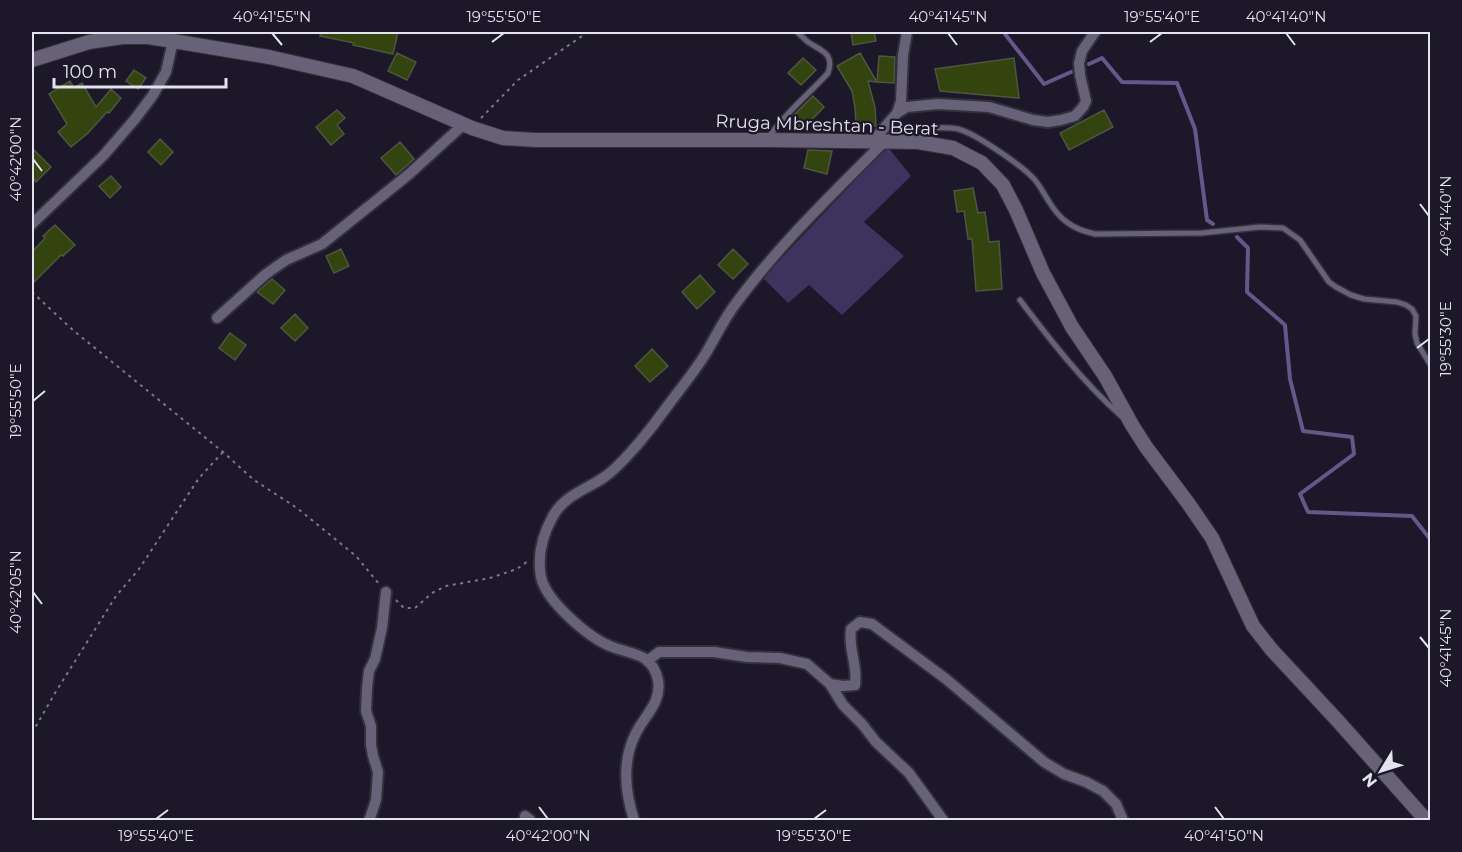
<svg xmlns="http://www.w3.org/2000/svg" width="1462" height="852" viewBox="0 0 1462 852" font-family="Montserrat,sans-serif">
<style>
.green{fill:#3e335e}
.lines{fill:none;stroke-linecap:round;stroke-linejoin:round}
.stream{stroke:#64588a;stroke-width:4}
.building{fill:#34440e;stroke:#4e5641;stroke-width:1.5}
.service-casing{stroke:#33303d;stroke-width:8}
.minor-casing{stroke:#33303d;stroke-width:14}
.tertiary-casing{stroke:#33303d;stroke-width:16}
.path{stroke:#7c7988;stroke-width:2;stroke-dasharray:3 4.5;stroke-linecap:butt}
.service{stroke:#676278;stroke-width:5}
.minor{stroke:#676278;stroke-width:10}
.tertiary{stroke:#676278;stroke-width:14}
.ticks{fill:none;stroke:#e4e2ee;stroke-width:2}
.labels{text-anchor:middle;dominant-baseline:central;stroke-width:4.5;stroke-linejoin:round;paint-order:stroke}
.street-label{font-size:18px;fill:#e4e2ee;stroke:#1c1729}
.neatline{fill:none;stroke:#e4e2ee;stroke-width:2}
.ticks-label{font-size:15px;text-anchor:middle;fill:#e4e2ee}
</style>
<rect width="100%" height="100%" fill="#1c1729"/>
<!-- green -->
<path class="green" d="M 887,146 L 911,176 L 864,222 L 904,256 L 842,315 L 809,285 L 788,303 L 763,278 Z"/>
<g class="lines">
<!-- stream -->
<path class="stream" d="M 1007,32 L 1005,34 L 1044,84 L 1071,72
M 1089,64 L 1102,58 L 1122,82 L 1177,83 L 1195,129 L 1207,220 L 1213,224
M 1237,237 L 1248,248 L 1247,292 L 1285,325 L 1290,379 L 1303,431 L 1352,437 L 1354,454 L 1300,494 L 1308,512 L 1412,516 L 1430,539"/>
</g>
<!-- building -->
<path class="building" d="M 321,32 L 398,32 L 393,54 L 353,45 L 354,43 L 320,36 Z
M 851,32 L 874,32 L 876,41 L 853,45 Z
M 397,53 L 416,62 L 407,80 L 388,71 Z
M 860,53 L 877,82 L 868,81 L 875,107 L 876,126 L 856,126 L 855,107 L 852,91 L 837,66 Z
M 879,56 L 895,57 L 894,83 L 877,82 Z
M 803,58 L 816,70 L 801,85 L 788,73 Z
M 1014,58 L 1019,98 L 940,91 L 935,69 Z
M 134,70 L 146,78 L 138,89 L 126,81 Z
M 70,81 L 74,88 L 82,83 L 96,107 L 111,89 L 121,98 L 109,113 L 107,112 L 88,133 L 71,147 L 58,132 L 67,124 L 49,94 Z
M 813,96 L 824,107 L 802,130 L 790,119 Z
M 337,110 L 345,118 L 337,125 L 344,134 L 331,145 L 316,127 Z
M 1104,110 L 1113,127 L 1069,150 L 1060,133 Z
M 160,139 L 173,152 L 161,165 L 148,152 Z
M 400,142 L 414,159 L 396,175 L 381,158 Z
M 32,148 L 51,167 L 36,182 L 32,177 Z
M 808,150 L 832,151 L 827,174 L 804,168 Z
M 111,176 L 121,187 L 110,198 L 99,186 Z
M 973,188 L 978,213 L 985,212 L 989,242 L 999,241 L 1002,289 L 976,291 L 972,239 L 968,239 L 964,211 L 957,212 L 954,191 Z
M 55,225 L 75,245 L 63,256 L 61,255 L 32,284 L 32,252 L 45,238 L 43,236 Z
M 341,249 L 349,266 L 334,273 L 326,256 Z
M 733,249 L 748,264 L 733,279 L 718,265 Z
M 700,275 L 715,292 L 697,309 L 682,292 Z
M 272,279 L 285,290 L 273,304 L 257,292 Z
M 295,314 L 308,328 L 295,341 L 281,328 Z
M 230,333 L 246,345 L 235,360 L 219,348 Z
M 652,349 L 668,366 L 650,382 L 635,366 Z"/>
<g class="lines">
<!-- service casing -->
<g class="service-casing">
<path id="service" d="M 768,138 C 785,113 808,95 828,73 C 835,53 821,51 808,42 C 804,39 801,35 797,32
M 887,139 C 901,128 913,127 931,128 C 940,128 949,127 958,129 C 975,133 1024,167 1035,180 C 1040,186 1044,194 1048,200 C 1060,220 1072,229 1095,234 L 1202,233 L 1260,227 L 1283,228 L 1300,240 L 1329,282 L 1336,287 L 1351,295 L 1364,299 L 1397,302 L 1406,305 L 1412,309 L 1416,316 L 1415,334 L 1417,343 L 1430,364
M 1020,300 C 1051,341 1083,382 1121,416"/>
</g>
<!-- minor casing -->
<g class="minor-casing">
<path id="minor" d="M 897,113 L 907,107 L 938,104 L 989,107 L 1033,120 L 1048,122 L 1061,120 L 1075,116 L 1083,107 L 1086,101 L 1080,75 L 1079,63 L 1082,51 L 1095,32
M 872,142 L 897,113 L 901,101 L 903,55 L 907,32
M 32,224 L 103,156 L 135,119 L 153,95 L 166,72 L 173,41
M 217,318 L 266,274 L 286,260 L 322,244 L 408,175 L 464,124
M 647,661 L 659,652 L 714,652 L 747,657 L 780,658 L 807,664 L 830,684 L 843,686 L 855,685 C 858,664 848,650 851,629 L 860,622 L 872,624 L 946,679 L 1044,762 L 1064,774 L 1086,782 L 1103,791 L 1116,804 L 1123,820
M 830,684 L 843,705 L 862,724 L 876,742 L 909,773 L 943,820
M 525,816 L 530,820
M 370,820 L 370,818 L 376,800 L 378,772 L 373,756 L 371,745 L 371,726 L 366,711 L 367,688 L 369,671 L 375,659 L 382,628 L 386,592
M 634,820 C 625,792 622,760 636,733 C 645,715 662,702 658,680 C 656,671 652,663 644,658 C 636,653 619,650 610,646 C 588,637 546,601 541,577 C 537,556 543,534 553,516 C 564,496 585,490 603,478 C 617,469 627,456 638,444 C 649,431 659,418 669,404 C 681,388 695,371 706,353 C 715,338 723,321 734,306 C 777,247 831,195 883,143"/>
</g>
<!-- tertiary casing -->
<g class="tertiary-casing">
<path id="tertiary" d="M 32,60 L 89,42 L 123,37 L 148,37 L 173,41 L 269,57 L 353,76 L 472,128 L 503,138 L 535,140 L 767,140 L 918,142 L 953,148 L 982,163 L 1003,185 L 1016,210 L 1043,273 L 1072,327 L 1105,376 L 1132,425 L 1146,447 L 1188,503 L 1212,538 L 1253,626 L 1271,649 L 1337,720 L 1426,820"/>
</g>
<!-- path -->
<path class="path" d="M 481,118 L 518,80 L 588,32
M 32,292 L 74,331 L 223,452 L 254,480 L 297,508 L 356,556 L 379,584
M 396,600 L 404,608 L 415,608 L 432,593 L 446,586 L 490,578 L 517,569 L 528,561
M 32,733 L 55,693 L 116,596 L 139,569 L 199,478 L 223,452"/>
<!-- service -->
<use href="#service" class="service"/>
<!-- minor -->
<use href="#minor" class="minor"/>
<!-- tertiary -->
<use href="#tertiary" class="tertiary"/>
</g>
<!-- ticks -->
<path class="ticks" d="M 272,33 L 282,45M 948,33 L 957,45M 1286,33 L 1295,45M 492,42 L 504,33M 1150,42 L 1162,33M 33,159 L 42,171M 1420,204 L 1429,216M 1417,348 L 1429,339M 33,401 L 45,391M 33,592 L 42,604M 1420,637 L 1429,648M 539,807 L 548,819M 1215,807 L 1224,819M 156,819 L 168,810M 814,819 L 826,810"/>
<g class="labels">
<!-- street labels -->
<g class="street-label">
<text transform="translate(827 125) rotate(2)">Rruga Mbreshtan - Berat</text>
</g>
</g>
<!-- border -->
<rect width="1462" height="852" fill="none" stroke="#1c1729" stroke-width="66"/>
<!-- north arrow -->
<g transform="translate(1381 771) rotate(232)" stroke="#1c1729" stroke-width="4.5" paint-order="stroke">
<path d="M0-4.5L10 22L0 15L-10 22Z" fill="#e4e2ee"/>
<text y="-9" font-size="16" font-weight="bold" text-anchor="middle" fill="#e4e2ee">N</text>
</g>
<!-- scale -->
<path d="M54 78v9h172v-9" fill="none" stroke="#e4e2ee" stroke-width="3"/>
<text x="63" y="78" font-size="18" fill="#e4e2ee" stroke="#1c1729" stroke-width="4.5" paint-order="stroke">100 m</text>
<rect x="33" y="33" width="1396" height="786" class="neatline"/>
<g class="ticks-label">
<text x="272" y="22">40°41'55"N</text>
<text x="504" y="22">19°55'50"E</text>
<text x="948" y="22">40°41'45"N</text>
<text x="1162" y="22">19°55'40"E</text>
<text x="1286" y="22">40°41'40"N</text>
<text transform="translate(16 159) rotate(-90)" y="5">40°42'00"N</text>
<text transform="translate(1446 216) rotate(-90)" y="5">40°41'40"N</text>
<text transform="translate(1446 339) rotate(-90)" y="5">19°55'30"E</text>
<text transform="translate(16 401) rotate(-90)" y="5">19°55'50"E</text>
<text transform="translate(16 592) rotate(-90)" y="5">40°42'05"N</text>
<text transform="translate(1446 648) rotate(-90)" y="5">40°41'45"N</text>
<text x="156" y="841">19°55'40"E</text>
<text x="548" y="841">40°42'00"N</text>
<text x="814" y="841">19°55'30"E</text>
<text x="1224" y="841">40°41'50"N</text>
</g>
</svg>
